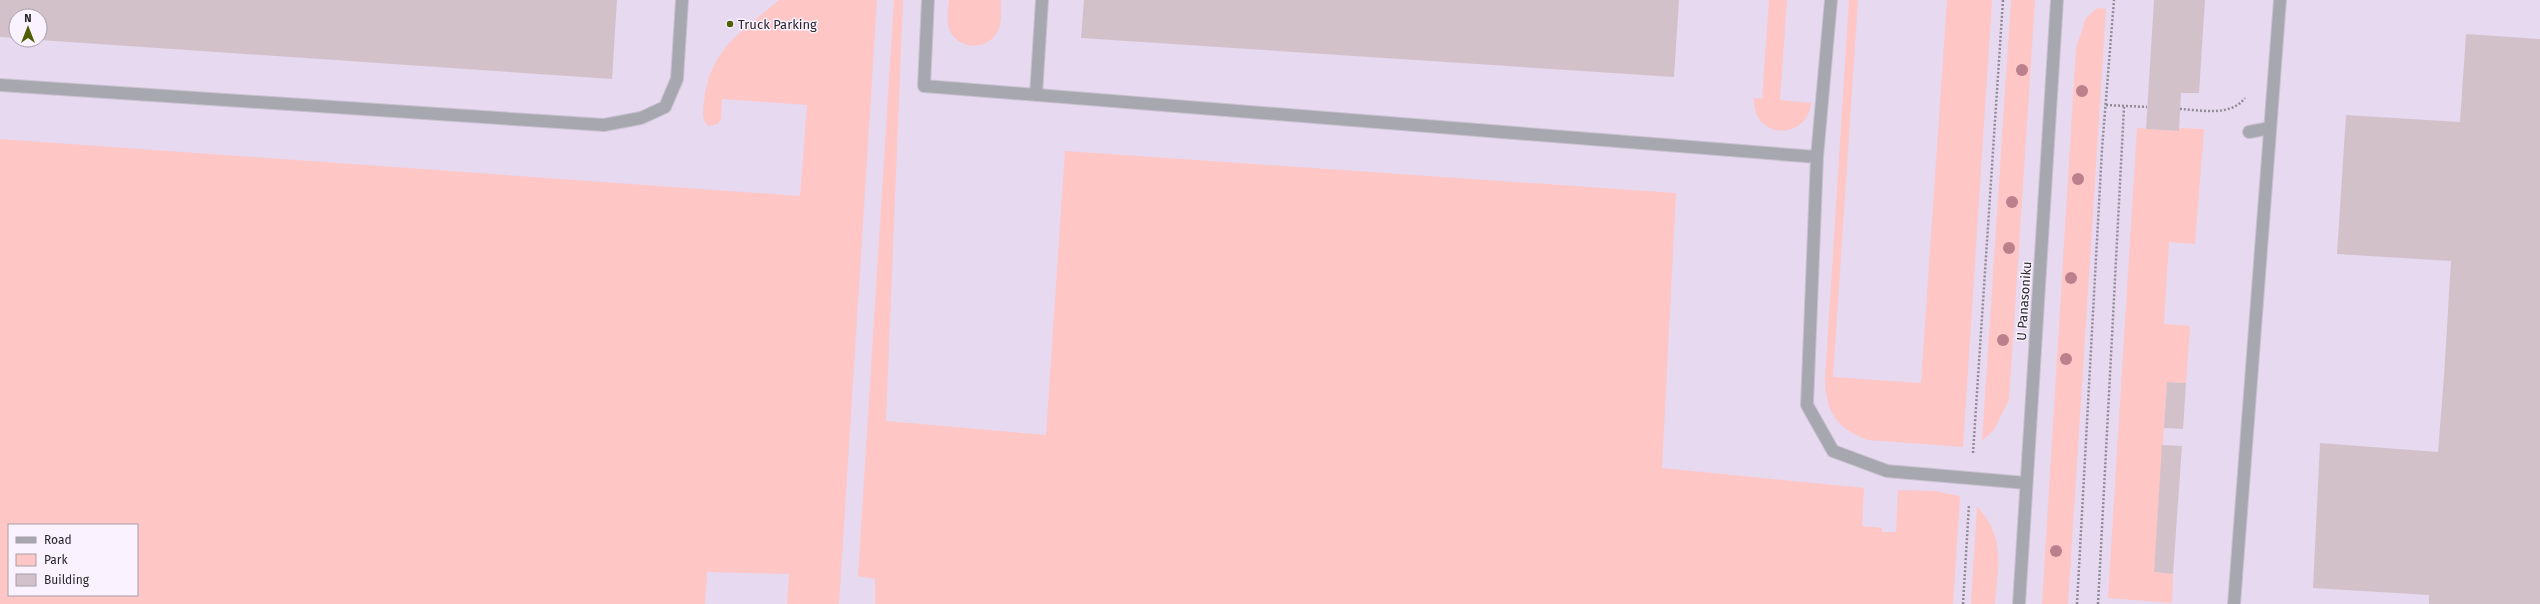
<svg xmlns="http://www.w3.org/2000/svg" width="2540" height="604" viewBox="0 0 2540 604" font-family="'Fira Sans',sans-serif">
<style>
.built{fill:#e7d9f0;fill-rule:evenodd}
.green{fill:#fec6c5;fill-rule:evenodd}
.building{fill:#d3c1ca}
.lines{fill:none;stroke-linecap:round;stroke-linejoin:round}
.minor-casing{stroke:#cac2d0;stroke-width:14}
.path{stroke:#918b96;stroke-width:2.5;stroke-dasharray:2 2;stroke-linecap:butt}
.minor{stroke:#a7a8af;stroke-width:12}
.tree{fill:#bb808c}
.poi-dot{fill:#4f5e00;stroke:#faf2ff;stroke-width:1.5}
.labels{text-anchor:middle;dominant-baseline:central;stroke-width:3;stroke-linejoin:round;paint-order:stroke}
.poi-label{font-size:13px;fill:#28252b;stroke:#faf2ff;text-anchor:start}
.street-label{font-size:13px;fill:#28252b;stroke:#faf2ff}
</style>
<rect width="100%" height="100%" fill="#eee4f4"/>
<!-- built -->
<path class="built" d="M 0,0 L 2540,0 L 2540,604 L 0,604 ZM 16,16 L 40,16 L 40,40 L 16,40 ZM 9,525 L 137,525 L 137,595 L 9,595 Z"/>
<!-- green -->
<path class="green" d="M 779,0 L 877,0 L 839,604 L 787,604 L 789,574 L 707,572 L 705,604 L 0,604 L 0,139 L 800,196 L 807,105 L 722,99 L 721,119 L 718,124 L 708,126 C 702,120 703,112 704,103 C 709,49 741,33 779,0 ZM 9,525 L 137,525 L 137,595 L 9,595 Z
M 894,0 L 903,0 L 886,421 L 1046,435 L 1065,151 L 1676,193 L 1662,468 L 1864,488 L 1862,526 L 1882,528 L 1882,532 L 1896,532 L 1898,490 L 1935,491 L 1960,496 L 1953,604 L 875,604 L 875,579 L 858,576 Z
M 949,0 L 1001,0 C 1001,9 1002,22 998,31 C 988,50 960,51 950,31 C 946,22 948,10 949,0 Z
M 1769,0 L 1787,0 L 1780,100 L 1811,103 C 1807,142 1752,139 1754,98 L 1762,99 Z
M 1849,0 L 1858,0 L 1833,377 L 1921,383 L 1947,0 L 1992,0 L 1963,447 L 1868,440 C 1837,429 1826,412 1825,380 Z
M 2011,0 L 2035,0 L 2009,400 L 1994,430 L 1982,441 Z
M 2097,8 L 2106,9 L 2068,604 L 2042,604 L 2076,48 L 2086,18 Z
M 2137,128 L 2178,131 L 2179,128 L 2204,129 L 2195,244 L 2169,242 L 2164,324 L 2190,326 L 2186,383 L 2167,382 L 2154,572 L 2173,574 L 2172,603 L 2108,598 Z
M 1977,506 C 2006,538 1998,564 1995,604 L 1971,604 Z"/>
<!-- building -->
<path class="building" d="M 0,0 L 617,0 L 612,79 L 40,40 L 40,16 L 16,16 L 16,38 L 0,37 Z
M 1084,0 L 1679,0 L 1674,77 L 1081,38 Z
M 2154,0 L 2205,0 L 2199,93 L 2181,93 L 2179,131 L 2146,129 Z
M 2466,34 L 2540,39 L 2540,604 L 2429,604 L 2429,595 L 2313,588 L 2320,443 L 2438,452 L 2444,376 L 2451,261 L 2337,254 L 2346,115 L 2460,122 Z
M 2167,382 L 2186,383 L 2183,429 L 2164,428 Z
M 2162,445 L 2182,446 L 2173,574 L 2154,572 Z"/>
<g class="lines">
<!-- minor casing -->
<g class="minor-casing">
<path id="minor" d="M 928,0 L 924,86 L 1817,157 L 1807,405 L 1833,451 L 1887,471 L 2026,483
M 0,85 L 604,125 L 641,118 L 665,107 L 677,79 L 682,0
M 1036,95 L 1042,0
M 2249,132 L 2270,128
M 1817,157 L 1831,0
M 2019,604 L 2057,0
M 2234,604 L 2280,0"/>
</g>
<!-- path -->
<path class="path" d="M 2106,105 L 2147,107
M 2180,109 C 2202,110 2230,117 2245,98
M 1973,453 L 2003,0
M 1963,604 L 1969,505
M 2077,604 L 2102,149 L 2114,0
M 2098,604 L 2124,107"/>
<!-- minor -->
<use href="#minor" class="minor"/>
</g>
<!-- trees -->
<g class="tree">
<circle cx="2022" cy="70" r="6"/>
<circle cx="2082" cy="91" r="6"/>
<circle cx="2078" cy="179" r="6"/>
<circle cx="2012" cy="202" r="6"/>
<circle cx="2009" cy="248" r="6"/>
<circle cx="2071" cy="278" r="6"/>
<circle cx="2003" cy="340" r="6"/>
<circle cx="2066" cy="359" r="6"/>
<circle cx="2056" cy="551" r="6"/>
</g>
<!-- markers -->
<circle class="poi-dot" cx="730" cy="24" r="4"/>
<g class="labels">
<!-- poi labels -->
<g class="poi-label">
<text x="738" y="24">Truck Parking</text>
</g>
<!-- street labels -->
<g class="street-label">
<text transform="translate(2024 301) rotate(-86)">U Panasoniku</text>
</g>
</g>
<!-- legend -->
<rect x="8" y="524" width="130" height="72" fill="#faf2ff" stroke="#a6a0aa"/>
<rect x="16" y="537" width="20" height="6" fill="#a7a8af" stroke="#a6a0aa"/>
<text x="44" y="544" font-size="12" fill="#28252b">Road</text>
<rect x="16" y="554" width="20" height="12" fill="#fec6c5" stroke="#a6a0aa"/>
<text x="44" y="564" font-size="12" fill="#28252b">Park</text>
<rect x="16" y="574" width="20" height="12" fill="#d3c1ca" stroke="#a6a0aa"/>
<text x="44" y="584" font-size="12" fill="#28252b">Building</text>
<!-- north arrow -->
<g transform="translate(28 28)"><circle r="19" fill="#faf2ff" stroke="#a6a0aa"/>
<path d="M0-3L7 15L0 10L-7 15Z" fill="#4f5e00"/>
<text y="-6" font-size="11" font-weight="bold" text-anchor="middle" fill="#28252b">N</text>
</g>
</svg>
